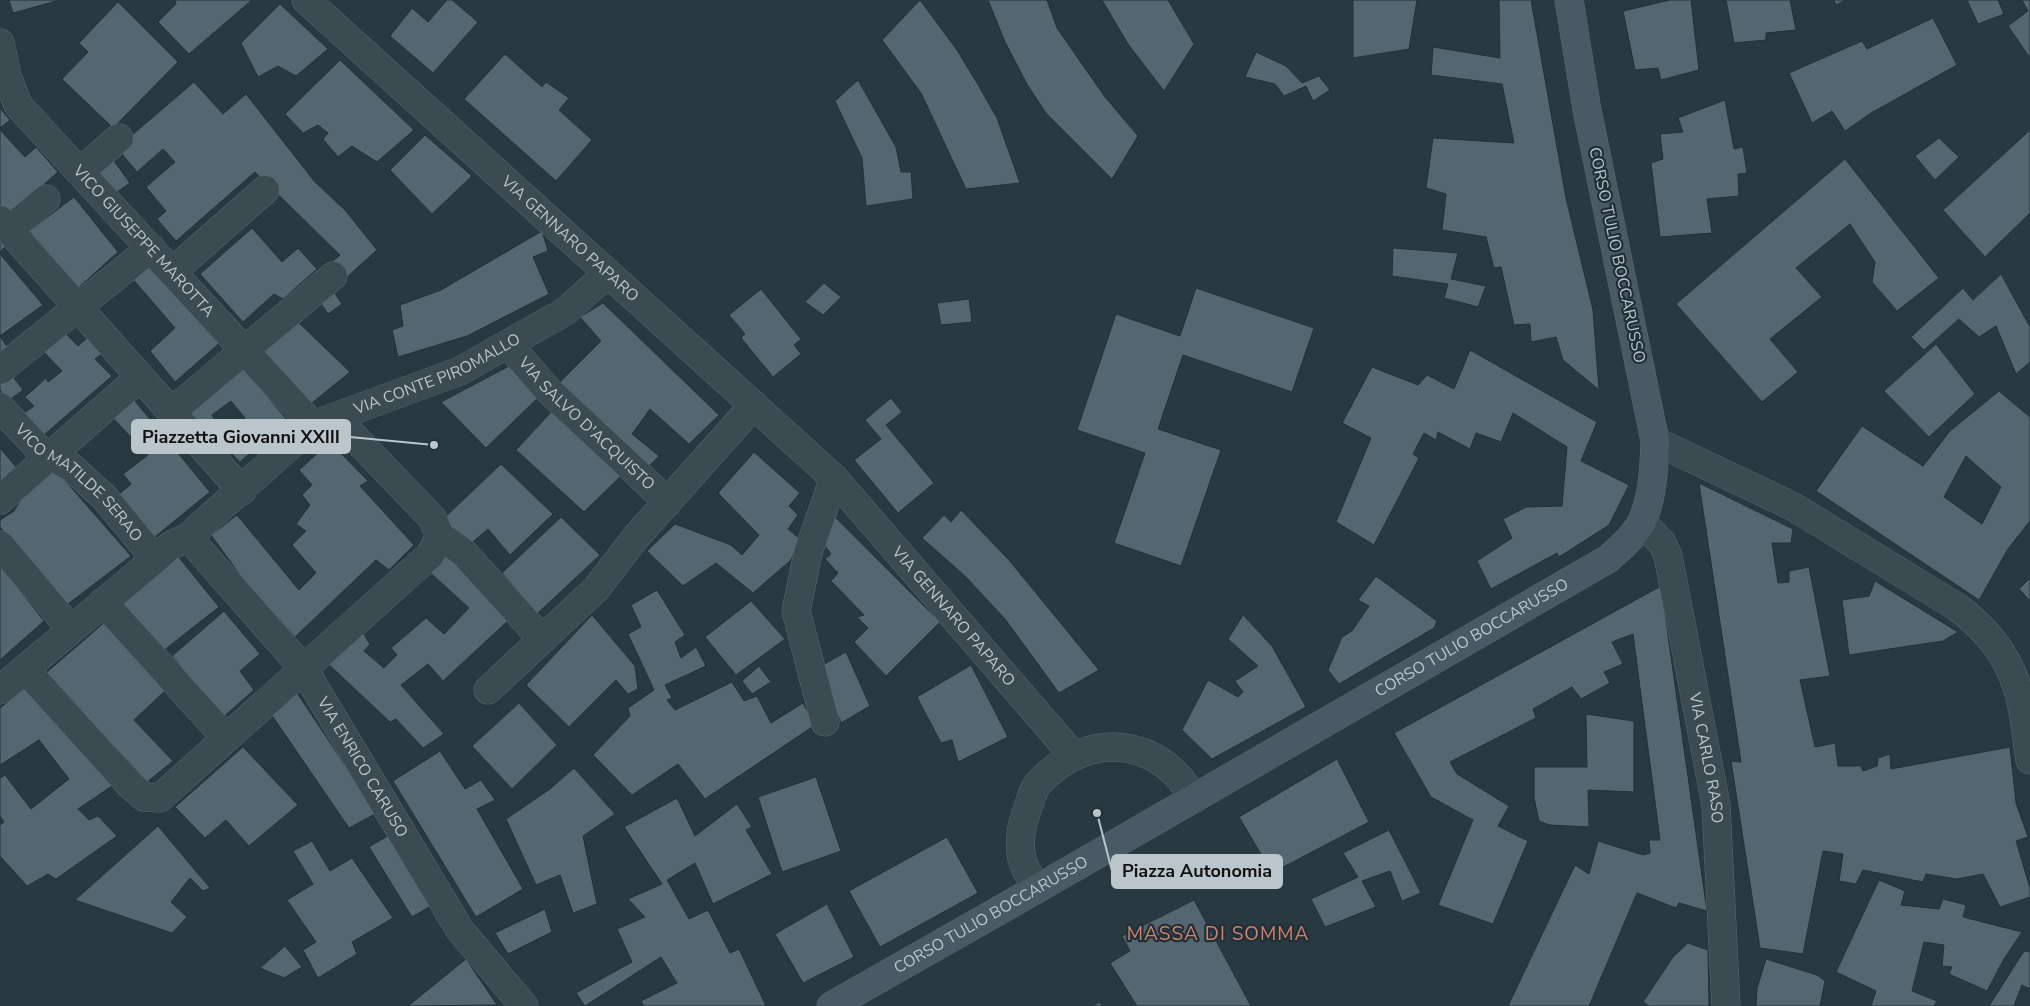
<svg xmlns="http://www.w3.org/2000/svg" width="2030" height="1006" viewBox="0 0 2030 1006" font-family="'Nunito Sans',sans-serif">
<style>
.building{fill:#54666f;stroke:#233139;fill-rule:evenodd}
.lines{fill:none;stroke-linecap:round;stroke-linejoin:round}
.street-casing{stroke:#5b686f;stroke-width:29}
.secondary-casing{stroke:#5b686f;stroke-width:29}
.street{stroke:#3c4a52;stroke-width:28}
.secondary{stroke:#4a5a65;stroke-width:28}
.labels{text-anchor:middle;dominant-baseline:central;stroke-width:4.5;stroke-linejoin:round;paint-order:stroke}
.street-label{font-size:16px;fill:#bac5cc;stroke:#212f37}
.quarter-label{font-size:19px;letter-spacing:1px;fill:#d3836d;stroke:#212f37}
.leader{fill:none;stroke:#bac5cc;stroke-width:2}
.callout-dot{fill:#bac5cc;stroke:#212f37;stroke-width:2}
.callout{fill:#bac5cc;stroke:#bac5cc;stroke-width:2}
.callout-label{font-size:18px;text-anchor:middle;font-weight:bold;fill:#111}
</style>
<rect width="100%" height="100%" fill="#283942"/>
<!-- building -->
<path class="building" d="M 9,0 L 60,0 L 13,13 Z
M 175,0 L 252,0 L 189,54 L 158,22 L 176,4 Z
M 447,0 L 452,0 L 478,22 L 433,73 L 390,36 L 412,8 L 428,22 Z
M 920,0 L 957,50 L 977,83 L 997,118 L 1020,183 L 966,189 L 921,93 L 882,40 Z
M 988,0 L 1047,0 L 1057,28 L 1105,97 L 1138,136 L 1112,179 L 1046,113 L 1028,86 L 1005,42 Z
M 1102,0 L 1168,0 L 1194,44 L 1164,91 L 1128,44 Z
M 1353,0 L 1417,0 L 1409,49 L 1353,58 Z
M 1499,0 L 1531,0 L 1566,198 L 1593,310 L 1599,390 L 1563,360 L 1556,337 L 1531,342 L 1530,324 L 1514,325 L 1501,267 L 1494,268 L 1486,237 L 1442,230 L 1446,194 L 1426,188 L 1433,138 L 1514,143 L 1502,84 L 1431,75 L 1433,47 L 1500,58 Z
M 1670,0 L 1691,0 L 1699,70 L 1661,80 L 1658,68 L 1635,70 L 1623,11 Z
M 1726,0 L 1790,0 L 1796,30 L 1766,33 L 1766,40 L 1734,43 Z
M 1834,0 L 1846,0 L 1836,5 Z
M 1967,0 L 1998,0 L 2004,14 L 1978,24 Z
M 2030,0 L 2030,58 L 2008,26 L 2028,11 L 2022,0 Z
M 118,2 L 178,62 L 113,128 L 62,79 L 88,52 L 79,43 Z
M 280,4 L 328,49 L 296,76 L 278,66 L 258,77 L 241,43 Z
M 1933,18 L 1957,65 L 1871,113 L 1845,131 L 1832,111 L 1812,123 L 1789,73 L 1862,41 L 1867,49 Z
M 1256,52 L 1286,66 L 1302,83 L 1319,76 L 1330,90 L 1313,101 L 1306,86 L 1284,96 L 1275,84 L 1245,77 Z
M 505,54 L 542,87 L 546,82 L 569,98 L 559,110 L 592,140 L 556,181 L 464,99 Z
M 340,60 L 414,130 L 377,162 L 352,146 L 338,157 L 323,139 L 328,133 L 318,125 L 303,133 L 285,114 Z
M 858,80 L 896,147 L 901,172 L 911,172 L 913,199 L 866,206 L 862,158 L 835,101 Z
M 194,82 L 223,114 L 246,94 L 315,182 L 345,210 L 377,250 L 346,278 L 332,262 L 340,255 L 255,172 L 176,241 L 157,219 L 166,211 L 146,187 L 175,162 L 163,149 L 137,172 L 117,148 Z
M 1725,100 L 1734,149 L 1743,147 L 1747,173 L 1738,174 L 1739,196 L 1707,199 L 1712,233 L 1660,237 L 1651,163 L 1663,159 L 1660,134 L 1683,132 L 1678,118 Z
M 0,108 L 10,120 L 0,128 Z
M 0,130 L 25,157 L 36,147 L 58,172 L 8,216 L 0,207 Z
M 2030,130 L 2030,213 L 1985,257 L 1943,210 Z
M 425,135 L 472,176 L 432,214 L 390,170 Z
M 1939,138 L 1959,157 L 1935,180 L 1915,156 Z
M 1845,159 L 1939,278 L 1897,311 L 1872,282 L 1875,262 L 1850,224 L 1796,268 L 1822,297 L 1770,339 L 1798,372 L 1762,402 L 1676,304 Z
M 114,161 L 130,183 L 117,192 L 97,171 Z
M 74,197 L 118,252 L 78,288 L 29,231 Z
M 252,228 L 282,262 L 298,248 L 317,269 L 283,299 L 274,294 L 243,322 L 200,274 Z
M 542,231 L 548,251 L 533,257 L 549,294 L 467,336 L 398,357 L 392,330 L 403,326 L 400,305 L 441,290 Z
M 0,235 L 8,244 L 0,252 Z
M 1393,248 L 1458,253 L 1451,279 L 1486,286 L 1478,307 L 1444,298 L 1448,284 L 1392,276 Z
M 0,254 L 43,305 L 0,336 L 7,347 L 0,353 Z
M 152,260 L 222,341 L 175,382 L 150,351 L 175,328 L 131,277 Z
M 2001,274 L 2030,327 L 2030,362 L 2016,374 L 1996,326 L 1979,337 L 1959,319 L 1924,350 L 1911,337 L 1963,288 L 1973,300 Z
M 824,283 L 841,297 L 823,315 L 805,302 Z
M 1196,288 L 1314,328 L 1292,392 L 1183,355 L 1158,429 L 1221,450 L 1181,566 L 1114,543 L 1145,453 L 1077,430 L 1116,314 L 1180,336 Z
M 332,289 L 342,304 L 328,314 L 318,299 Z
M 761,289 L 801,339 L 794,345 L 801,354 L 773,377 L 741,338 L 745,334 L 729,315 Z
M 969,299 L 972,322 L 941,325 L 937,303 Z
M 603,303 L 719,415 L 689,444 L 650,409 L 632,434 L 659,456 L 644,471 L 555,387 L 601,341 L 580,317 Z
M 296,320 L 350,372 L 312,403 L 259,350 Z
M 62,330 L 78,346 L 88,337 L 103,353 L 95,359 L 112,376 L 44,435 L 24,413 L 34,406 L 25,397 L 46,378 L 48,382 L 62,371 L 40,348 Z
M 1936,344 L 1975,394 L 1929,437 L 1884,391 Z
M 1470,350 L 1597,422 L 1581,461 L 1629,485 L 1609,525 L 1559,557 L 1557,553 L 1491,589 L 1477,561 L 1512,538 L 1503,519 L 1526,507 L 1562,506 L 1567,447 L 1513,413 L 1501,442 L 1476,433 L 1470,449 L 1438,432 L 1436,440 L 1424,433 L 1413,454 L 1419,458 L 1374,545 L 1336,522 L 1371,438 L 1342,423 L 1372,367 L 1418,385 L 1427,375 L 1454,389 Z
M 511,365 L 541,395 L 486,448 L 441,402 Z
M 242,366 L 287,420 L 240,462 L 218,440 L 245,418 L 231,401 L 212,415 L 216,422 L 199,433 L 184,413 Z
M 11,374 L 23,390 L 8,401 L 0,390 L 0,382 Z
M 1999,391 L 2030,417 L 2030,521 L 2008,549 L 1979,600 L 1816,491 L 1862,426 L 1923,466 L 1950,431 ZM 1966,456 L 2001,487 L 1982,524 L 1944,497 Z
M 130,395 L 210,492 L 151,540 L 117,496 L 131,484 L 123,474 L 148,455 L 109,414 Z
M 891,398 L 902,412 L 886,425 L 934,483 L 898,513 L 854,460 L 881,439 L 865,420 Z
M 552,411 L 623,474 L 584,512 L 516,450 Z
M 330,442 L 368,481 L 360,486 L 414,545 L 389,570 L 376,560 L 295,637 L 248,586 L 211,535 L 237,515 L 299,590 L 316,573 L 292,545 L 306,531 L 296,524 L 310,505 L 302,495 L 312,485 L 299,470 Z
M 0,448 L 16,467 L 0,482 Z
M 754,452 L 800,493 L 789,506 L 798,515 L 788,529 L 800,539 L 791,560 L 753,593 L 716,563 L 683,586 L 647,551 L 675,524 L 731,545 L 742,555 L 759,535 L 718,493 Z
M 501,464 L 553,514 L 510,555 L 488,529 L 469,545 L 443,519 Z
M 54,468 L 131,556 L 64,607 L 0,527 L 0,520 L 14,511 L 20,501 L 17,495 Z
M 1699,483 L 1793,529 L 1791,543 L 1772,543 L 1778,583 L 1789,582 L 1789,571 L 1809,567 L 1830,676 L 1800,680 L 1815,747 L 1835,743 L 1838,766 L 1861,766 L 1863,771 L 1877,766 L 1878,758 L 1890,754 L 1891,769 L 2010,747 L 2016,803 L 2028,837 L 2016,841 L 2030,888 L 2030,897 L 2000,907 L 1983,874 L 1957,879 L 1926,874 L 1923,882 L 1863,870 L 1856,884 L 1839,881 L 1843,854 L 1823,851 L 1803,954 L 1760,948 L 1731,761 L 1741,762 Z
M 961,510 L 1009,560 L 1099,670 L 1059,693 L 1005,619 L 965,576 L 922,538 L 944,515 L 951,522 Z
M 833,515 L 940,622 L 886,676 L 854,642 L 868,628 L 857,617 L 864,615 L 831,581 L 838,573 L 825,559 L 831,554 L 821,541 Z
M 561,517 L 600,555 L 537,614 L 502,573 Z
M 444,553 L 511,618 L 443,681 L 428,664 L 401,685 L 444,734 L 423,748 L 396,719 L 390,722 L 324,660 L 360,628 L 370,644 L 364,651 L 384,668 L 397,655 L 391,648 L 426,618 L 444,634 L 469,608 L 425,568 Z
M 177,555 L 219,607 L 163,651 L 119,603 Z
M 0,565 L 44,621 L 0,660 Z
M 1376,576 L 1437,621 L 1434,628 L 1339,684 L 1328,670 L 1342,637 L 1352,631 L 1369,606 L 1358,600 Z
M 2030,578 L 2030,601 L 2019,589 Z
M 1875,581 L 1958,632 L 1943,641 L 1849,655 L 1842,600 L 1869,596 Z
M 1661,586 L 1707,911 L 1679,903 L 1676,908 L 1637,893 L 1589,1006 L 1508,1006 L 1575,865 L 1589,874 L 1598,841 L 1643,855 L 1650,853 L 1649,840 L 1660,840 L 1633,634 L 1612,642 L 1623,664 L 1604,672 L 1610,683 L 1581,699 L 1572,687 L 1533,709 L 1536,718 L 1450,762 L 1457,774 L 1509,806 L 1498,826 L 1528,841 L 1493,924 L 1438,905 L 1473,820 L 1431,797 L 1394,733 Z
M 657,590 L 685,635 L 675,642 L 681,658 L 696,647 L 706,666 L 665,685 L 672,698 L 667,700 L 675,710 L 732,682 L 744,701 L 757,696 L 771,723 L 803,703 L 815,725 L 705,799 L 678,764 L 632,795 L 593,755 L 630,716 L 628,708 L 654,690 L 628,634 L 641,627 L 631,605 Z
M 751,601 L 785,639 L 736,675 L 705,637 Z
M 224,611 L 260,654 L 240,671 L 254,690 L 222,718 L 172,656 Z
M 592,615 L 635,666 L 638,689 L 628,694 L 616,680 L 569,727 L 526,685 Z
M 1243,615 L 1272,646 L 1306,707 L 1212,759 L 1182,730 L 1208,680 L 1238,697 L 1243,692 L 1235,681 L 1258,666 L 1228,639 Z
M 106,621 L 167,689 L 134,720 L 173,761 L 147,782 L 46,673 Z
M 846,652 L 870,706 L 841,723 L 819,667 Z
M 971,665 L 1008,737 L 958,762 L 952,740 L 941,743 L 917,697 Z
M 759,666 L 771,682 L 752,694 L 742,681 Z
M 31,683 L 112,786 L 78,809 L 89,820 L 98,816 L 117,836 L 56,879 L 48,874 L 27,886 L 0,856 L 0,825 L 4,822 L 0,816 L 0,778 L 5,775 L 31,809 L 69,779 L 39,740 L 0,765 L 0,708 Z
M 297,693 L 377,813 L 349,828 L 271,714 Z
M 519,703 L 557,745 L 512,789 L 472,746 Z
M 1586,714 L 1634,721 L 1634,792 L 1588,790 L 1589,827 L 1549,825 L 1539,821 L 1534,798 L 1534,767 L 1587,767 Z
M 243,747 L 298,805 L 249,846 L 226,820 L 205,838 L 175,807 Z
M 440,751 L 465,789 L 481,780 L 495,800 L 477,809 L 523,889 L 476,917 L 393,781 Z
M 1337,759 L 1369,822 L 1272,873 L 1239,817 Z
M 574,768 L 615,814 L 583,836 L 597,904 L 573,913 L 560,875 L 536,885 L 506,819 L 550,789 Z
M 816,777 L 841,851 L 782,872 L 758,797 Z
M 677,798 L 695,836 L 737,804 L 752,827 L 746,830 L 772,874 L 713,904 L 695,863 L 667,880 L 689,919 L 708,910 L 730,953 L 739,949 L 766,1006 L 644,1006 L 641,1001 L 677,983 L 661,957 L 585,1006 L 576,993 L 632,962 L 617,929 L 645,917 L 628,899 L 662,884 L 624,827 Z
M 158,826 L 210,888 L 203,891 L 190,878 L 171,902 L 187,917 L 172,933 L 75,900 Z
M 1389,830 L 1421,893 L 1402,901 L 1390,871 L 1362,881 L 1376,907 L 1325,927 L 1311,899 L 1358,877 L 1343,853 Z
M 391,834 L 436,903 L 412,917 L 369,847 Z
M 947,837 L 978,893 L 880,947 L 849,891 Z
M 312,841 L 330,871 L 352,858 L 393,918 L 352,942 L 357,954 L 318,978 L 303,950 L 316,942 L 287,900 L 313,884 L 293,851 Z
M 1879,880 L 1905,891 L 1901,905 L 1939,909 L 1943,899 L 1966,905 L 1963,917 L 2022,932 L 2004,959 L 1987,991 L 1949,974 L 1952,967 L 1942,966 L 1944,945 L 1924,942 L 1912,991 L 1937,1001 L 1934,1006 L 1871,1006 L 1876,991 L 1836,972 Z
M 1194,900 L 1251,1006 L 1137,1006 L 1110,963 L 1130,951 L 1122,936 Z
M 827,904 L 854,957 L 803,983 L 775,934 Z
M 545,909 L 552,932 L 508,954 L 495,933 Z
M 1688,943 L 1708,950 L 1709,1006 L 1649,1006 L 1643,1002 L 1673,957 Z
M 285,946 L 302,967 L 284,978 L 260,968 Z
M 2024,951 L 2030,952 L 2030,989 L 2022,985 L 2014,1006 L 1989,1006 Z
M 466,959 L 497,1005 L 408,1006 Z
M 1766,959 L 1817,975 L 1825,981 L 1820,1006 L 1756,1006 L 1757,988 Z
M 1100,1002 L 1102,1006 L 1091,1006 Z"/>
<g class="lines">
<!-- street casing -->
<g class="street-casing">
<g id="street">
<path id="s1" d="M 306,0 L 834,478 L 1073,755"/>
<path id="s2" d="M 0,43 L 7,76 L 18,105 L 313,425"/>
<path d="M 80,172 L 119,138"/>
<path d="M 0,220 L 242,491"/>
<path d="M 9,230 L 46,199"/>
<path d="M 172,272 L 265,190"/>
<path id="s3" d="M 508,344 L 547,389 L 668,502"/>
<path d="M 0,370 L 151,248"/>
<path id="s4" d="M 0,407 L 39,449 L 71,467 L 105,498 L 155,559"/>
<path d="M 171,412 L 333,276"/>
<path d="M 1655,441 L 1792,506 L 1957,607 C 1984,627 2007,654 2017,687 C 2025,710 2026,736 2030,760"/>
<path d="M 0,500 L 140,377"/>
<path id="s5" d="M 1642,522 L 1662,543 L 1668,556 L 1716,805 L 1726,1006"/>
<path d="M 440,536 L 464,553 L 542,639"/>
<path id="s6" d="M 188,537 L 303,668 L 460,930 L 524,1006"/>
<path d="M 0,545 L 71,629"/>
<path d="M 103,602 L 226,738"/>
<path d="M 25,669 L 128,783 L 144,797 L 160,798 L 430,555 L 440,536 L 432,518 L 335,417"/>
<path id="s7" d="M 0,690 L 155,559 L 170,546 L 188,537 L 313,425 L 460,371 L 566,311 L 608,273"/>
<path d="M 488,690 L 596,589 L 636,537 L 754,405"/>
<path d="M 825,722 L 796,611 L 808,553 L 834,478"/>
<path d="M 1037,889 C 1032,880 1024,869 1022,859 C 1018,840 1022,824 1028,807 C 1031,800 1033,788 1039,783 C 1086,730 1160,736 1194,799"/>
</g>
</g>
<!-- secondary casing -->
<g class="secondary-casing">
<g id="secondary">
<path id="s8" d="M 831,1006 L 1037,889 L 1608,559 C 1620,548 1635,536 1642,521 C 1653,497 1654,467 1655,441 L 1587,110 L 1569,0"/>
</g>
</g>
<!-- street -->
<use href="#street" class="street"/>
<!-- secondary -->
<use href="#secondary" class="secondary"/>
</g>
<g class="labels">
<!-- street labels -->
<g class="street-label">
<text stroke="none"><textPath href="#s1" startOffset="356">VIA GENNARO PAPARO</textPath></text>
<text stroke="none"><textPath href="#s2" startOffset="250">VICO GIUSEPPE MAROTTA</textPath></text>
<text transform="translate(1617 255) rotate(78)">CORSO TULIO BOCCARUSSO</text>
<text stroke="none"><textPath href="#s7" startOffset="545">VIA CONTE PIROMALLO</textPath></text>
<text stroke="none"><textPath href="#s3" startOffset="112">VIA SALVO D'ACQUISTO</textPath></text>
<text stroke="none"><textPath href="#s4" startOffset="110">VICO MATILDE SERAO</textPath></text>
<text stroke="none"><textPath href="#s1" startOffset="895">VIA GENNARO PAPARO</textPath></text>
<text stroke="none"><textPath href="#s8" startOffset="739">CORSO TULIO BOCCARUSSO</textPath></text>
<text stroke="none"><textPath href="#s5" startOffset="249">VIA CARLO RASO</textPath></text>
<text stroke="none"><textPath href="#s6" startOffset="290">VIA ENRICO CARUSO</textPath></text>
<text stroke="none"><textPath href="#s8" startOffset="184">CORSO TULIO BOCCARUSSO</textPath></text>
</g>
<!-- quarter labels -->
<g class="quarter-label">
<text x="1218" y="934">MASSA DI SOMMA</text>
</g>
</g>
<!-- callouts -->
<path class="leader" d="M434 445L350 437M1097 813L1112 871"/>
<g class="callout-dot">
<circle cx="434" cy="445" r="5"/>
<circle cx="1097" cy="813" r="5"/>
</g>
<g class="callout">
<rect x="132" y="420" width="218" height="33" rx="5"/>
<rect x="1112" y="855" width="170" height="33" rx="5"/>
</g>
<g class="callout-label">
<text x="241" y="443">Piazzetta Giovanni XXIII</text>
<text x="1197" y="877">Piazza Autonomia</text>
</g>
</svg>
